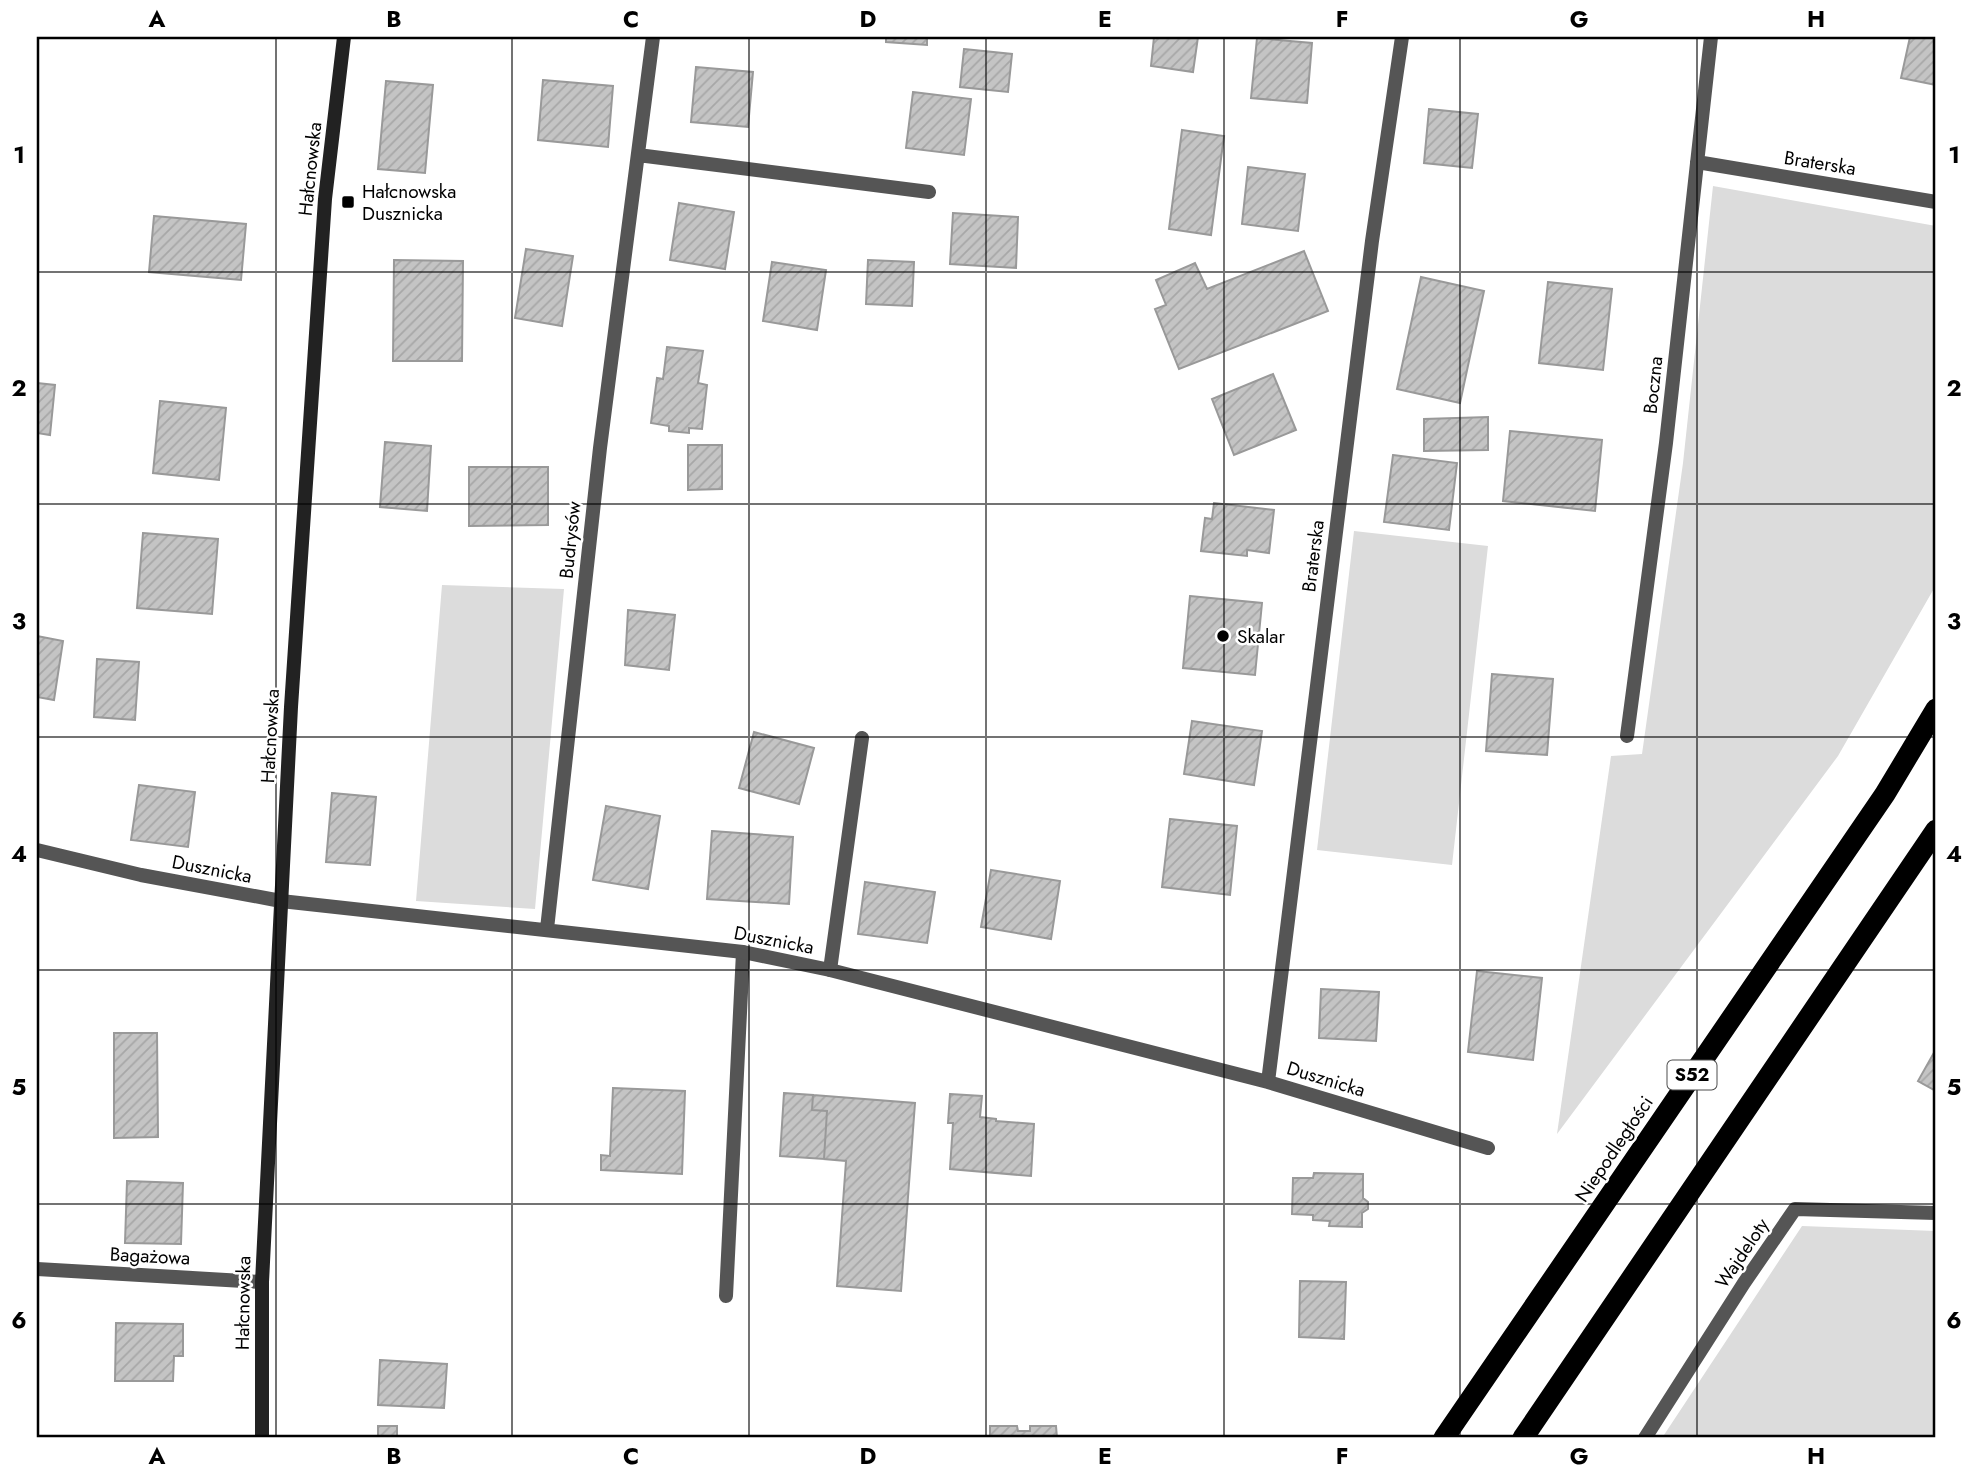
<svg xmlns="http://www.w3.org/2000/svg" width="1973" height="1475" viewBox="0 0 1973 1475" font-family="Jost,sans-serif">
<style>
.grass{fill:#dcdcdc}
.building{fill:url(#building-hatch);stroke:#999;stroke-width:2}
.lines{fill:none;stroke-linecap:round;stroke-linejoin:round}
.lane{stroke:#555;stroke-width:14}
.street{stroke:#555;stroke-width:14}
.secondary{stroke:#222;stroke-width:14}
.highway{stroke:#000;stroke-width:21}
.grid{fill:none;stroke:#000;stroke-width:2;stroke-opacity:0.55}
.poi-dot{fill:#000;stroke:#fff;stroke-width:2.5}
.labels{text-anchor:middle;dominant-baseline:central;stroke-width:5;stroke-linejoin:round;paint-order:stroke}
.shield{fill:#fff;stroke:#4c4c4c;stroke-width:2}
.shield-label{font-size:18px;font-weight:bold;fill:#000}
.street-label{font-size:19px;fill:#000;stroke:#fff}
.poi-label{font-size:19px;fill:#000;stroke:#fff;text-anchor:start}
.neatline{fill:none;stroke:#000;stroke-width:2.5}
.grid-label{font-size:23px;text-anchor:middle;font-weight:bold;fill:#000}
</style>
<defs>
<pattern id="building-hatch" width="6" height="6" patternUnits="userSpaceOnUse" patternTransform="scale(1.75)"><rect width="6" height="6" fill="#c4c4c4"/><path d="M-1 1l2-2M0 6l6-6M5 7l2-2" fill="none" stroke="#a7a7a7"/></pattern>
</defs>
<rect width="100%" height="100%" fill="#fff"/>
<!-- grass -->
<path class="grass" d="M 1713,186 L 1936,226 L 1936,585 L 1838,756 L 1557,1134 L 1611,756 L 1642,754 L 1683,463 Z
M 1354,531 L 1488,546 L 1452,865 L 1317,850 Z
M 442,585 L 564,589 L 535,909 L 416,901 Z
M 1802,1226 L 1936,1231 L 1936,1438 L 1662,1438 Z"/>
<!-- building -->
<path class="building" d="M 886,37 L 927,37 L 927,45 L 886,42 Z
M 1154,37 L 1198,37 L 1193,72 L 1151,66 Z
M 1910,37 L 1936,37 L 1936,85 L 1901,78 Z
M 1257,38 L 1312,43 L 1307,103 L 1251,98 Z
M 964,49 L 1012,54 L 1008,92 L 960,87 Z
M 696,67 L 753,72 L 748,127 L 691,122 Z
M 543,80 L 613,86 L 608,147 L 538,140 Z
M 386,81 L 433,85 L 425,173 L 378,169 Z
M 913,92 L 971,99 L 964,155 L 906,148 Z
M 1429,109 L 1478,114 L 1472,168 L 1424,163 Z
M 1182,130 L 1224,136 L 1211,235 L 1169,229 Z
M 1248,167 L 1305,174 L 1298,231 L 1242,224 Z
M 679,203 L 734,212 L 725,269 L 670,260 Z
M 953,213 L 1018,217 L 1016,268 L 950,264 Z
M 154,216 L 246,224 L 241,280 L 149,272 Z
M 526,249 L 573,256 L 562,326 L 515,318 Z
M 1304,251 L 1328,311 L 1179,369 L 1155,309 L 1166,305 L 1156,280 L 1195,263 L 1207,289 Z
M 394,260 L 463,261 L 462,361 L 393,361 Z
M 868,260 L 914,262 L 912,306 L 866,304 Z
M 772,262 L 826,270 L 817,330 L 763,321 Z
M 1421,277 L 1484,291 L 1460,403 L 1397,389 Z
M 1548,282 L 1612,289 L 1603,370 L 1539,363 Z
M 667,347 L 703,351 L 698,383 L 707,385 L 702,429 L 689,428 L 689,433 L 669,431 L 669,426 L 651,423 L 657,378 L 663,379 Z
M 1273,374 L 1296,430 L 1234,455 L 1212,399 Z
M 37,383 L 55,385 L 50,435 L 37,433 Z
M 160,401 L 226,408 L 219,480 L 153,473 Z
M 1488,417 L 1488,450 L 1424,451 L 1424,419 Z
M 1510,431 L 1602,440 L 1595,511 L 1503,501 Z
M 385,442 L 431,446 L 427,511 L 380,507 Z
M 688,445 L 722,445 L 722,489 L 688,490 Z
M 1393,455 L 1457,463 L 1449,530 L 1384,522 Z
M 469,467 L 548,467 L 548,525 L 469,526 Z
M 1214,503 L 1274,510 L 1269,553 L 1247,550 L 1247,556 L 1201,551 L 1205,518 L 1212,519 Z
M 143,533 L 218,539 L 212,614 L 137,608 Z
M 1190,596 L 1262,603 L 1255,675 L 1183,668 Z
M 628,610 L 675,615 L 669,670 L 625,665 Z
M 37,636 L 63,641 L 54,700 L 37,697 Z
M 97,659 L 139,662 L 135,720 L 94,717 Z
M 1492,674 L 1553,679 L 1547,755 L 1486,751 Z
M 1192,721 L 1262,731 L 1254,785 L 1184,774 Z
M 754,732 L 814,748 L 799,804 L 739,788 Z
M 139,785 L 195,792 L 188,847 L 131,840 Z
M 332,793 L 376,797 L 370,865 L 326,862 Z
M 606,806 L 660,816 L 648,889 L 593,880 Z
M 1170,819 L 1237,826 L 1230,895 L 1162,887 Z
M 712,831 L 793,837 L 789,904 L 707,899 Z
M 991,870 L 1060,881 L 1051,939 L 981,927 Z
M 865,882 L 935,892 L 927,943 L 858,934 Z
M 1477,971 L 1542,978 L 1533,1060 L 1468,1052 Z
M 1321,989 L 1379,992 L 1376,1041 L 1319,1038 Z
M 114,1033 L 157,1033 L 158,1137 L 114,1138 Z
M 1936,1049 L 1936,1091 L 1918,1081 Z
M 613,1088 L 685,1091 L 682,1174 L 601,1170 L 601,1155 L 610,1156 Z
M 784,1093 L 813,1095 L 812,1110 L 827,1111 L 824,1159 L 780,1156 Z
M 950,1094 L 982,1096 L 980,1117 L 996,1119 L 996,1121 L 1034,1124 L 1031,1176 L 950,1169 L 953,1123 L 948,1123 Z
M 813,1095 L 915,1103 L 901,1291 L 837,1286 L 846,1161 L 824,1159 L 827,1111 L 812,1110 Z
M 1314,1173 L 1363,1174 L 1363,1198 L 1368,1202 L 1368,1209 L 1362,1213 L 1362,1227 L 1329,1226 L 1330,1221 L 1313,1220 L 1313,1215 L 1292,1214 L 1293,1178 L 1313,1178 Z
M 127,1181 L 183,1183 L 181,1244 L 125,1243 Z
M 1300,1281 L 1346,1282 L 1344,1339 L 1299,1337 Z
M 116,1323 L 183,1324 L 183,1356 L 174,1356 L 173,1381 L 115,1381 Z
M 380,1360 L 447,1364 L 444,1408 L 378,1405 Z
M 378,1426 L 397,1426 L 397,1438 L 378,1438 Z
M 990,1426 L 1017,1426 L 1018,1431 L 1030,1431 L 1030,1426 L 1056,1426 L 1057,1438 L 990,1438 Z"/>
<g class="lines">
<!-- lane -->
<path class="lane" d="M 830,970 L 862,738
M 726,1296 L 743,952"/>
<!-- street -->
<path class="street" d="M 638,155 L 929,192
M 1697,162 L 1936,202
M 1627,736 L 1666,443 L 1711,37
M 37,850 L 141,875 L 281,901 L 743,952 L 830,970 L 1268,1082 L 1488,1148
M 547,929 L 600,448 L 653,37
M 1268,1082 L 1372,241 L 1402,37
M 37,1269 L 262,1282
M 1645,1438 L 1744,1283 L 1795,1209 L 1936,1213"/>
<!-- secondary -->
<path class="secondary" d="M 262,1438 L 262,1282 L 291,707 L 325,199 L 344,37"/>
<!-- highway -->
<path class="highway" d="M 1444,1438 L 1885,794 L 1936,709
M 1523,1438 L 1936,830"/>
</g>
<!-- grid -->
<path class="grid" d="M 276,37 L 276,1438M 512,37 L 512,1438M 749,37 L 749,1438M 986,37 L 986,1438M 1224,37 L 1224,1438M 1460,37 L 1460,1438M 1697,37 L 1697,1438M 37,272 L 1936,272M 37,504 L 1936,504M 37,737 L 1936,737M 37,970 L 1936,970M 37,1204 L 1936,1204"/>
<!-- markers -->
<g class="poi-dot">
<rect x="341" y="195" width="14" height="14" rx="3.5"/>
<circle cx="1223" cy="636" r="7"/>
</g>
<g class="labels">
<!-- shield labels -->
<rect class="shield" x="1667.5" y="1060.5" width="49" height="29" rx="5"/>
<g class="shield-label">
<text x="1692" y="1075">S52</text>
</g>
<!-- street labels -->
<g class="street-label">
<text transform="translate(1820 163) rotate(9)">Braterska</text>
<text transform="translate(310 169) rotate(-84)">Hałcnowska</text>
<text transform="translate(1653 385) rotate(-84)">Boczna</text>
<text transform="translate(570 540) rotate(-84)">Budrysów</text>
<text transform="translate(1313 556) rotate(-83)">Braterska</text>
<text transform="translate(270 736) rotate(-87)">Hałcnowska</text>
<text transform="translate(212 869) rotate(11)">Dusznicka</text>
<text transform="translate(774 940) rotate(11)">Dusznicka</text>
<text transform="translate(1326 1079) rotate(17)">Dusznicka</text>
<text transform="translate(1614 1149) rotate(-56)">Niepodległości</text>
<text transform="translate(1742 1253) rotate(-56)">Wajdeloty</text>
<text transform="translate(150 1256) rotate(3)">Bagażowa</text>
<text transform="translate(243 1303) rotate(-89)">Hałcnowska</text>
</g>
<!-- poi labels -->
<g class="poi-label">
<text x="362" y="191">Hałcnowska<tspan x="362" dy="22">Dusznicka</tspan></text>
<text x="1237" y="636">Skalar</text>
</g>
</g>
<!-- border -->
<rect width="1973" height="1475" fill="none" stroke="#ffffff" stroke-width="77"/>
<rect x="38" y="38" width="1896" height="1398" class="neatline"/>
<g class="grid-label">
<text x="157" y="27">A</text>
<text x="394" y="27">B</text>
<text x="631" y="27">C</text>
<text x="868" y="27">D</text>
<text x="1105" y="27">E</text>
<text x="1342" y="27">F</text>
<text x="1579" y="27">G</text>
<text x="1816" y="27">H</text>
<text x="19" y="163">1</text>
<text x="1954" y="163">1</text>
<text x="19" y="396">2</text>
<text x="1954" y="396">2</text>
<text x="19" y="629">3</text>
<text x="1954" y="629">3</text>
<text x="19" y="862">4</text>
<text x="1954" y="862">4</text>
<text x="19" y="1095">5</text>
<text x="1954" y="1095">5</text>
<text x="19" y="1328">6</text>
<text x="1954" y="1328">6</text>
<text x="157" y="1464">A</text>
<text x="394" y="1464">B</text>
<text x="631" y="1464">C</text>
<text x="868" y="1464">D</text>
<text x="1105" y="1464">E</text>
<text x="1342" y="1464">F</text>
<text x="1579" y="1464">G</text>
<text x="1816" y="1464">H</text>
</g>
</svg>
